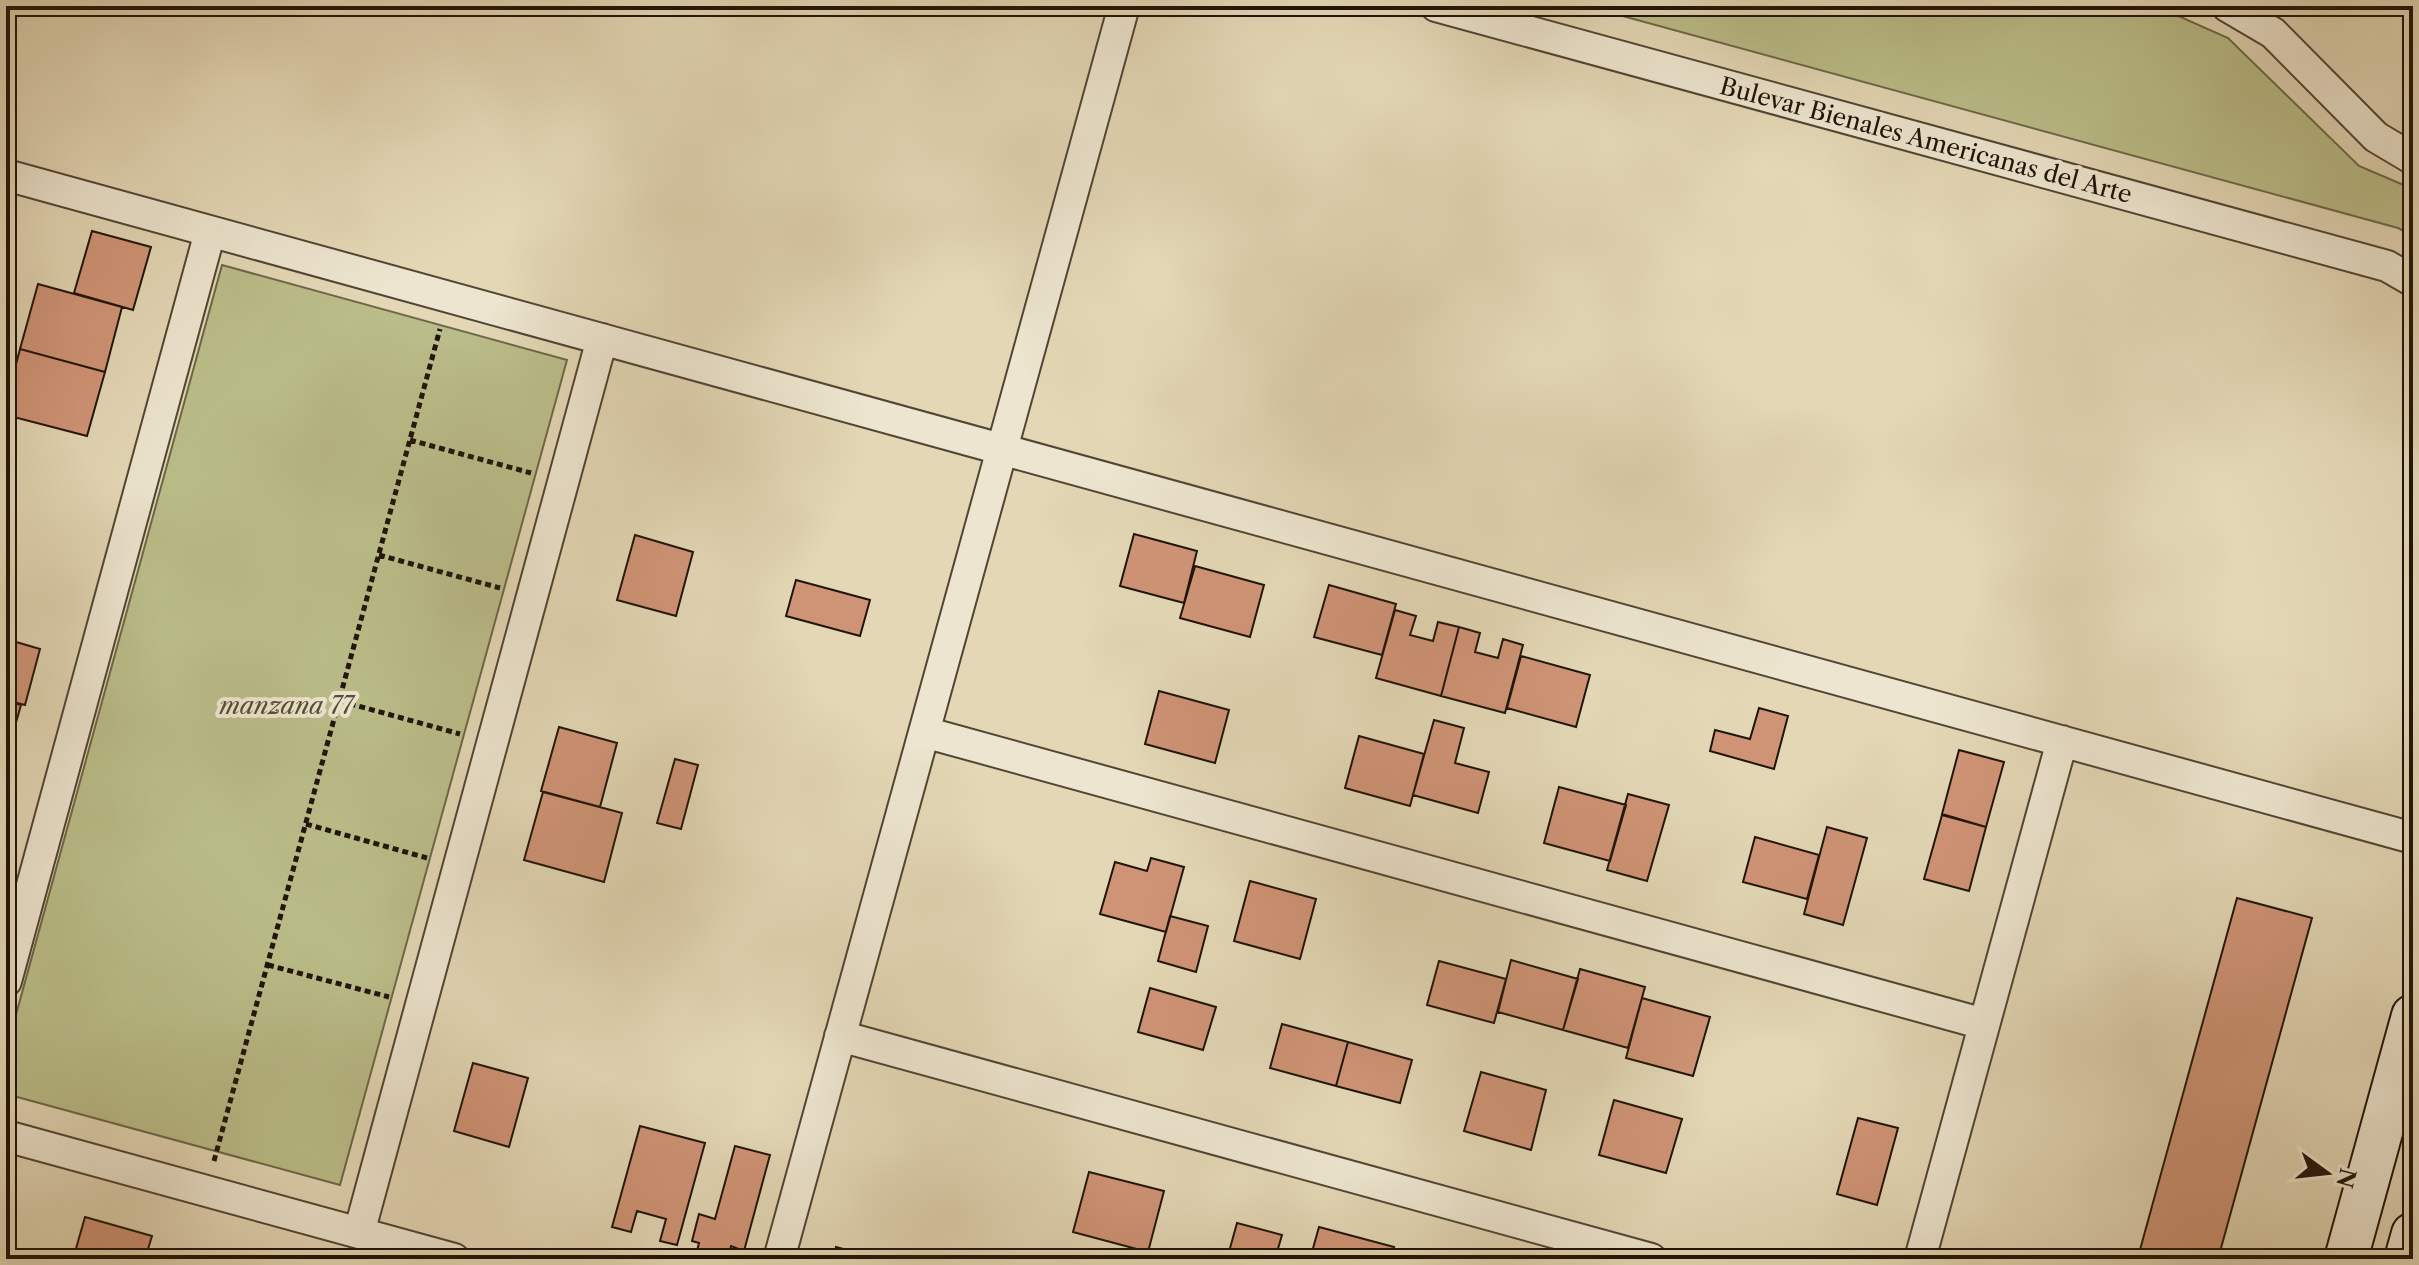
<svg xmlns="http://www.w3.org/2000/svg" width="2419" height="1265" viewBox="0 0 2419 1265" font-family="'Libre Caslon Text',serif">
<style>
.green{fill:#babd89;stroke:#6d6848;stroke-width:2}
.building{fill:#cf9476;stroke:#201408;stroke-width:2}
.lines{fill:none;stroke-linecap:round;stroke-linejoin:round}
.street-casing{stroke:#514533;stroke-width:34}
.secondary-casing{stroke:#201408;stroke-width:46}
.path{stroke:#201408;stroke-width:5;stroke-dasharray:6 4;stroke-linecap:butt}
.street{stroke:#ede5cf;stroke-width:30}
.secondary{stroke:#ede5cf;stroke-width:42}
.labels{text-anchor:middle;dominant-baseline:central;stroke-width:8;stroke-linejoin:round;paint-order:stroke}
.street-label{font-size:24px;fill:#201408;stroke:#ede5cf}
.park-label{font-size:24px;font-style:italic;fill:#564f35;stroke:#ede5cf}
</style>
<rect width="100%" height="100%" fill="#e3d7b5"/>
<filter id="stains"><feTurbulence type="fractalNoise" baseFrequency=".0025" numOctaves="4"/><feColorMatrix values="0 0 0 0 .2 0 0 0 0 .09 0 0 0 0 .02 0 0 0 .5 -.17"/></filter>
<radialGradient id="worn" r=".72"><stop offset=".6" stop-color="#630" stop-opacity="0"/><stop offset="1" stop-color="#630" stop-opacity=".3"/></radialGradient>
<!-- green -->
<path class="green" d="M 1586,6 L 2156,6 L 2228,38 L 2359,166 L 2413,189 L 2413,236 L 2398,228 Z
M 222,265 L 567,360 L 340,1185 L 6,1094 L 6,1051 Z"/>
<!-- building -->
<path class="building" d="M 92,231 L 151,247 L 133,310 L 74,293 Z
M 38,284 L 122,307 L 105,372 L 20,349 Z
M 20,349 L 105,372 L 87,436 L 6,415 L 6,402 Z
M 1134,534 L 1197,551 L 1184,603 L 1120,586 Z
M 635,535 L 693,552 L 676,616 L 617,600 Z
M 1195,566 L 1264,585 L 1250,637 L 1180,618 Z
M 796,580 L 870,600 L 860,636 L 786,616 Z
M 1329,585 L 1396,604 L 1382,655 L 1314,637 Z
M 1395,610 L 1416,616 L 1410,635 L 1433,641 L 1438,622 L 1459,627 L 1441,696 L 1376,678 Z
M 1459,627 L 1480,633 L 1475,652 L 1498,658 L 1503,639 L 1523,645 L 1505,713 L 1441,696 Z
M 6,639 L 40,649 L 25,705 L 6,700 Z
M 1521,656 L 1590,675 L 1576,727 L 1507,708 Z
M 1159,691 L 1229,710 L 1215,763 L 1145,744 Z
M 6,701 L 21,705 L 6,758 Z
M 1759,708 L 1788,716 L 1774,769 L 1710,751 L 1715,730 L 1750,739 Z
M 1434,720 L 1464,728 L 1455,763 L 1489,772 L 1478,813 L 1413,795 Z
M 559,727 L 617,743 L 600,807 L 541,791 Z
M 1359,736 L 1424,754 L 1410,806 L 1345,788 Z
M 1959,750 L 2004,762 L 1986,827 L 1942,814 Z
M 675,759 L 698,765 L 681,829 L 657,823 Z
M 1559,787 L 1626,805 L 1610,861 L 1544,843 Z
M 543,792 L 622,813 L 604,882 L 524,860 Z
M 1628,794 L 1669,805 L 1647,881 L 1607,870 Z
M 1942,815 L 1986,827 L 1969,891 L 1924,879 Z
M 1827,827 L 1867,838 L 1843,925 L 1804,914 Z
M 1755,837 L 1819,855 L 1807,899 L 1743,882 Z
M 1151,858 L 1184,867 L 1166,932 L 1100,914 L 1115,862 L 1147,871 Z
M 1250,881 L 1316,899 L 1300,959 L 1234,941 Z
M 2237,898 L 2312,918 L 2218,1259 L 2145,1259 L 2138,1257 Z
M 1170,916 L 1208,926 L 1196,972 L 1158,961 Z
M 1511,960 L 1578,979 L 1563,1030 L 1498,1012 Z
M 1439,961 L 1506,979 L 1494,1023 L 1427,1005 Z
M 1580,969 L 1645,987 L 1628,1048 L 1563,1030 Z
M 1150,988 L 1216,1007 L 1203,1050 L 1138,1032 Z
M 1642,998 L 1710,1017 L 1693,1076 L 1626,1058 Z
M 1282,1024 L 1348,1042 L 1336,1086 L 1270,1068 Z
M 1348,1042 L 1412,1060 L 1400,1103 L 1336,1086 Z
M 473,1063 L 528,1078 L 509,1147 L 454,1131 Z
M 1481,1072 L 1546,1090 L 1531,1150 L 1464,1131 Z
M 1614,1100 L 1682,1119 L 1666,1173 L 1599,1155 Z
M 1858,1118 L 1898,1128 L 1877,1205 L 1837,1194 Z
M 640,1126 L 705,1143 L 677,1245 L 660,1241 L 666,1219 L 637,1211 L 631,1232 L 612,1227 Z
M 735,1146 L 770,1155 L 744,1251 L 731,1246 L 728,1259 L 695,1259 L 699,1243 L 692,1241 L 699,1214 L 715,1219 Z
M 1089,1172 L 1164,1191 L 1148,1252 L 1073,1232 Z
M 85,1217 L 152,1236 L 145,1259 L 73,1259 Z
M 1237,1223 L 1282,1235 L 1275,1259 L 1227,1259 Z
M 1319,1227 L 1394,1247 L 1390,1259 L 1310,1259 Z
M 836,1247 L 880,1259 L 833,1259 Z"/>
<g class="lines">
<!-- street casing -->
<g class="street-casing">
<path id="street" d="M 1436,6 L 2387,266 L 2413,281
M 2227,6 L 2273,33 L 2376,137 L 2413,159
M 6,175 L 2413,838
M 924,732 L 1984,1024
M 6,981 L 210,232
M 840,1036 L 1651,1259
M 6,1136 L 454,1259
M 359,1233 L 602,339
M 779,1259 L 1124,6
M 1920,1259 L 2062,741"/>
</g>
<!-- secondary casing -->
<g class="secondary-casing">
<path id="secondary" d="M 2346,1259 L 2413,1016
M 2406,1259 L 2413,1234"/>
</g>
<!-- path -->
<path class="path" d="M 410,440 L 531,473
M 379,555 L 500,588
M 340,701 L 460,734
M 306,824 L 427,858
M 268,965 L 389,997
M 214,1161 L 440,329"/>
<!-- street -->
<use href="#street" class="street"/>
<!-- secondary -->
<use href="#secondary" class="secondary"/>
</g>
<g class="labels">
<!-- street labels -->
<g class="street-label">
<text transform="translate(1926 140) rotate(15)">Bulevar Bienales Americanas del Arte</text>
</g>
<!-- park labels -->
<g class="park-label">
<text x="286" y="705">manzana 77</text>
</g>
</g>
<!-- margin -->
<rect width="2419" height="1265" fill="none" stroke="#e3d7b5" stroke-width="32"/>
<rect x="8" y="8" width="2403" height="1249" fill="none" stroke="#201408" stroke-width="4"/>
<rect x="16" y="16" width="2387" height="1233" fill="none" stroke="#201408" stroke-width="2"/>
<!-- north arrow -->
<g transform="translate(2327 1173) rotate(105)" stroke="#ede5cf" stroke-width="6" paint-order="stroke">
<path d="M0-6L14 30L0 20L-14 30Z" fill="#201408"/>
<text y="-12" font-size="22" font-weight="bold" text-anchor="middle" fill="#201408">N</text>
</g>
<rect width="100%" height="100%" filter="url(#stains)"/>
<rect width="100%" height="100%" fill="url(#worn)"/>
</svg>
